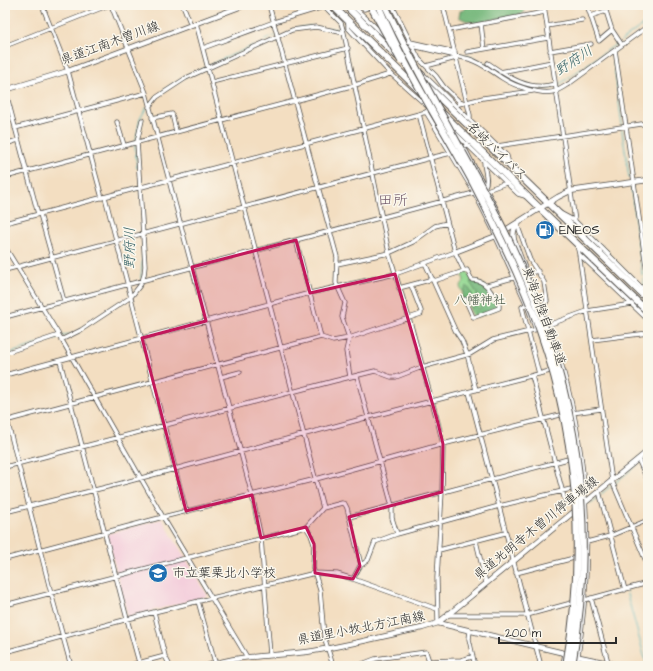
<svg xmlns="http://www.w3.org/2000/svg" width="653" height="671" viewBox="0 0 653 671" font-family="'Architects Daughter','Klee One',sans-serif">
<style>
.built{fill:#f4cfdc}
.green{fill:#93d891;stroke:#5f825e}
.forest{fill:#76b87b;stroke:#507253}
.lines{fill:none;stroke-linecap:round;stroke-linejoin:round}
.stream{stroke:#40b0ba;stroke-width:1}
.street-tunnel{stroke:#cbbaa3;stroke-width:3.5;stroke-dasharray:3.5 2;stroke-linecap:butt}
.street-casing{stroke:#494642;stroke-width:5}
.secondary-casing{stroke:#494642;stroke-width:6}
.highway-casing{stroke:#494642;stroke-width:8}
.street{stroke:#fff;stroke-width:3.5}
.secondary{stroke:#fff;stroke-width:4.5}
.highway{stroke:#fff;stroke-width:6}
.highway-bridge-casing{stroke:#494642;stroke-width:8;stroke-linecap:butt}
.highway-bridge{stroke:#fff;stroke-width:6}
.marked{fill:#c2185b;fill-opacity:0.2;stroke:#c2185b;stroke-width:3;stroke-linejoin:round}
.labels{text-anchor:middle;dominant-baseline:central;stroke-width:3;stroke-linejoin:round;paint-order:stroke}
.street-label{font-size:13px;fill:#2b2b2b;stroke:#fbf7ec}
.poi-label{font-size:13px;fill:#2b2b2b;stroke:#fbf7ec;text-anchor:start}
.park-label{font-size:13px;fill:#455644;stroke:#fbf7ec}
.water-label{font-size:14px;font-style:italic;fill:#336064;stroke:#fbf7ec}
.quarter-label{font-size:15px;fill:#705769;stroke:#fbf7ec}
</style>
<rect width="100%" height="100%" fill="#fbf7ec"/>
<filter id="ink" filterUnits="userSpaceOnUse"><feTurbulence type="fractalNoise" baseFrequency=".025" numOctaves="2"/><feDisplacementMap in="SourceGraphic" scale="8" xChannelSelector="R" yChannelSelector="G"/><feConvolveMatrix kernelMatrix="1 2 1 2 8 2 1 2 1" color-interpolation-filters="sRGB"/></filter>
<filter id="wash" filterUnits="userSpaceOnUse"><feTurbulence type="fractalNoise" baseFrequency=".012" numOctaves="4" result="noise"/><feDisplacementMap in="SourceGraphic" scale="16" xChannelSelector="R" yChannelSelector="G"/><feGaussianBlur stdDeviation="0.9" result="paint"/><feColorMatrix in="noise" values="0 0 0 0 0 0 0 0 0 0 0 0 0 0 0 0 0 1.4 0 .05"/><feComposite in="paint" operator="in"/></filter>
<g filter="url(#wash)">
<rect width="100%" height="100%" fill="#f3dec1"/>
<!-- built -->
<path class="built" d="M 162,519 L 208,596 L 128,617 L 107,534 Z"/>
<!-- green -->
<path class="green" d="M 467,270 L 472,280 L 499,305 L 473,317 L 460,287 L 464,281 L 462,273 Z"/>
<!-- forest -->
<path class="forest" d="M 467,5 L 538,5 L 534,7 L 531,5 L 526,7 L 523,14 C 511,19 498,18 486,21 C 482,21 480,23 477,23 C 471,23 464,20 459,17 L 460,11 L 464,10 Z
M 472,281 C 487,282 493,296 499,308 L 477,317 L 470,305 L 464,304 C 459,298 463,291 467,286 C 474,292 472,303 479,309 L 481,307 L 480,302 L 477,299 L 477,294 L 470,282 Z"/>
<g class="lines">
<!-- stream -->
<path class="stream" d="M 297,28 L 311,26
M 327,28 L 338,29
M 265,40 L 275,36
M 621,41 L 648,21
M 457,54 C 463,55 470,56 476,59 C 501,71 524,95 554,87
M 613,57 L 622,125
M 209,65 L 253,46
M 196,72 L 206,67
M 557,86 L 618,43
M 163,91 L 186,76
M 622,130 L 629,177
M 136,140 L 140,119 L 146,108
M 135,145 L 137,168
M 631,187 L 643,281 L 646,287
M 141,278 L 143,255
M 11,353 L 69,334
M 642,461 L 648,456
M 615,483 L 638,464
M 601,494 L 611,486
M 591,503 L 599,496
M 626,591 L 647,666"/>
</g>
</g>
<g filter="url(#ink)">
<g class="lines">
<!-- street-tunnel -->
<path class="street-tunnel" d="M 393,73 L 405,61"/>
<!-- street casing -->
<g class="street-casing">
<path id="street" d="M 42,5 L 68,71 L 102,198
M 111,5 L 146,93 L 252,495 L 261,538 L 270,655
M 183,5 L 191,25
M 269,5 L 337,257 L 336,283 L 345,303 L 342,317 L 349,338 L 421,314 L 421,311 L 411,285
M 323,5 L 341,23 L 344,33 L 389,253 L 409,318 L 438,423 L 443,444 L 442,492 L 437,578 L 438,623
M 352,5 L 385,36
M 392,5 L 419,59 L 436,76 L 444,87 L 461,103
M 443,5 L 470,115 L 470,119
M 544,5 L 575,221
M 587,5 L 599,41 L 612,30
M 364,9 L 377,5
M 591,16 L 606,11 L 612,30 L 622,45
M 348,21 L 348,28 L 390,73 L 427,106
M 196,23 L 323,508
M 481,24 L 484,49
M 547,26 L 582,20
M 449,30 L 545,12
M 406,41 L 455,52
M 5,46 L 109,5
M 409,47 L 417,47 L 469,59 C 482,63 491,71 502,78 C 514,86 542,96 556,91 C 561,89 565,86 570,83 L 648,26
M 203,48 L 274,22 L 320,8 L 324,6
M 615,50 L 648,280
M 550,51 L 591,44
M 467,52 L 548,38
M 488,63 C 508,77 530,92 555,84
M 426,66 L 456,58
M 420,71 L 503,152 L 507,156 L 509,164
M 500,72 L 552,62
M 212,82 L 348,48
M 5,89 L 38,214
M 459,104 L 483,98 L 533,91
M 149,107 L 157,97 L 186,78 L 292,30 L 316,27 L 344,33
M 426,112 L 474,192 L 496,236
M 419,114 L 455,252 L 464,271
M 152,118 L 172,114 L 176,131
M 117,122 L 124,145
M 15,128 L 146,93
M 453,131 L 518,194 L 525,196
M 5,144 L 18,140
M 466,145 L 464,147 L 498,212
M 497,146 L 648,123
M 5,177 L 355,85 L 387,75 L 390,73
M 487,190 L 506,183
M 105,197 L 186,511
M 560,213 L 575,221 L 648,294
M 40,214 L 64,301
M 5,223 L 419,114 L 426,112 L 430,108
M 517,224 L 530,260 L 544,282 L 547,301 L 541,308
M 296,240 L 321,337
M 577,245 L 579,254 L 648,320
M 5,247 L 59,335 L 163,517 L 247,657
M 579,254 L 612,481 L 648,566
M 425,263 L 456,332 L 462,341 L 467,354 L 476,390
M 337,264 L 389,253 L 413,242 L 435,226 L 447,223
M 5,270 L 430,158 L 451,153 L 464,147
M 525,274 L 538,271
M 434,281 L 467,270 L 472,280 C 487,280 492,294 499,305 L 499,308 L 475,317 L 473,317 L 465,299
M 487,285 L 517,277
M 399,288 L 433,279
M 527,304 L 522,307 L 539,374
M 5,317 L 470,194 L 485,186 C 489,179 484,171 484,162
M 545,326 L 587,311 L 632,304
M 61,340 L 81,330 L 131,297 L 141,284 L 144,275 L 145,266 L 137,142 L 142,120
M 592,340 L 648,333
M 5,353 L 59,335
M 60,361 L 127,619 L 140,666
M 5,375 L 310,293 L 395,274 L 455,252
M 357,376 L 392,506 L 392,518 L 397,534
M 532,376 L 565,501
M 221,377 L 240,372
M 469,392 L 541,666
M 5,412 L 51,593 L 71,666
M 572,413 L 601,409
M 5,421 L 321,337 L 333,341 L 349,338 L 346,351 L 350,377
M 638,459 L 648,481
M 5,467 L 334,381 L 375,371 L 391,377 L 396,377 L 422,367 L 470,354 L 493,340 L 538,329
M 599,491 L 625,590
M 5,512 L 115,485 L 369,417 L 550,371
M 349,517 L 568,459
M 306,527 L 311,535 L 314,544 L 313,568 L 320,590 L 324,636 L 333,666
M 476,541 L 486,583
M 587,542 L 610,536 L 648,520
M 439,550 L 505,533
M 5,559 L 163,517 L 316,479 L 443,444 L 564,414
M 516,573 L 574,558
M 353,579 L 360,566 L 368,560 L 375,542 L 397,534 L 499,506 L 571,489
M 591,598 L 609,666
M 198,601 L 216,666
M 581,601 L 648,583
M 5,605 L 306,527 L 323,508 L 342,503 L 345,504 L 347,508 L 361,565
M 154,612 L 165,656 L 170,666
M 448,613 L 450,615 L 527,615 L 575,602
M 470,631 L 469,639 L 475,666
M 5,652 L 154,612 L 315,573 L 337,574 L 353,579 L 437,609
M 429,661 L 461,660 L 472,657
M 127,666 L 165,656
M 357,666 L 375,659 L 426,652 L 429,661 L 429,666
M 599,666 L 606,662"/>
</g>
<!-- secondary casing -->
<g class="secondary-casing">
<path id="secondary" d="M 5,90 L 68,71 L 245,5
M 522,220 C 515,226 512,230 514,240 C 529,283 549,324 562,368 C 590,465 592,567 576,666
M 496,236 L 527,304 L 536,329
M 455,252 L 496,236 L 558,197 L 570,191 L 648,180
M 438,623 L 568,654
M 575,656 L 622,666
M 207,666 C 239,655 273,656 307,652 C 346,646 384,636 422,628 L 438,623 L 648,451
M 563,666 L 565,656"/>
</g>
<!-- highway casing -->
<g class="highway-casing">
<path id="highway" d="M 332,5 L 528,197 L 648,312
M 345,5 L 397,56
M 409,68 L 648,300"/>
</g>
<!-- street -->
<use href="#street" class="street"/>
<!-- secondary -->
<use href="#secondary" class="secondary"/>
<!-- highway -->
<use href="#highway" class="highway"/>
<!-- highway-bridge casing -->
<g class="highway-bridge-casing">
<path id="highway-bridge" d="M 370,5 L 401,61
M 378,5 C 404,67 441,124 473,183 C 498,231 522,280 540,331 C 578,439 586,553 566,666
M 385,5 C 418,77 460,144 496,214 C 571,359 601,504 572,666"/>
</g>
<!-- highway-bridge -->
<use href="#highway-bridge" class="highway-bridge"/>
</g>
</g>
<!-- marked area -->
<path class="marked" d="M 296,240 L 310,293 L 395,274 L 438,423 L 443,444 L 442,492 L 349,517 L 360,566 L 353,579 L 315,573 L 314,544 L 306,527 L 261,538 L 252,495 L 186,511 L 142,338 L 206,321 L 192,267 Z"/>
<!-- icons -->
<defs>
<g id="fuel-disc" transform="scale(1)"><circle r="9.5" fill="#1f6fb2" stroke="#fbf7ec"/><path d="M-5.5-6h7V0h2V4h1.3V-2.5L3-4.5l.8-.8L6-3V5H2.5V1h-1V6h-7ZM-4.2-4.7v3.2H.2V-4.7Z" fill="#fff"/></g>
<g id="school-disc" transform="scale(1)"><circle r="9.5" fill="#1f6fb2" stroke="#fbf7ec"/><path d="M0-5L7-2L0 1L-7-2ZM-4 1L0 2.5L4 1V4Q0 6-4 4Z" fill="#fff"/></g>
</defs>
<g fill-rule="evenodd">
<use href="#fuel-disc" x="545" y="230"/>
<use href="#school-disc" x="158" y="573"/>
</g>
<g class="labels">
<!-- street labels -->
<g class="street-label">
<text transform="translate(110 43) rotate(-20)">県道江南木曽川線</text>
<text transform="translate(497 151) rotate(44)">名岐バイパス</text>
<text transform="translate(544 316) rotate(70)">東海北陸自動車道</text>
<text transform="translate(536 528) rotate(-39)">県道光明寺木曽川停車場線</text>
<text transform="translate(361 628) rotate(-11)">県道里小牧北方江南線</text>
</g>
<!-- poi labels -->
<g class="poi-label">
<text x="559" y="230">ENEOS</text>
<text x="172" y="573">市立葉栗北小学校</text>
</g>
<!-- park labels -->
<g class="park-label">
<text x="480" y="300">八幡神社</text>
</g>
<!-- water labels -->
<g class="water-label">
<text transform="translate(574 61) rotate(-34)">野府川</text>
<text transform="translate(130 248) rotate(-90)">野府川</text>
</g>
<!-- quarter labels -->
<g class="quarter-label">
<text x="393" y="200">田所</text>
</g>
</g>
<!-- margin -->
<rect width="653" height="671" fill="none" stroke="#fbf7ec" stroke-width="20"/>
<!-- scale -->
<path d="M499 637v6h117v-6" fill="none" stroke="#2b2b2b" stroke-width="2"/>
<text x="505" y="637" font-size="12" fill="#2b2b2b" stroke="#fbf7ec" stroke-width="3" paint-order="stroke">200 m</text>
</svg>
